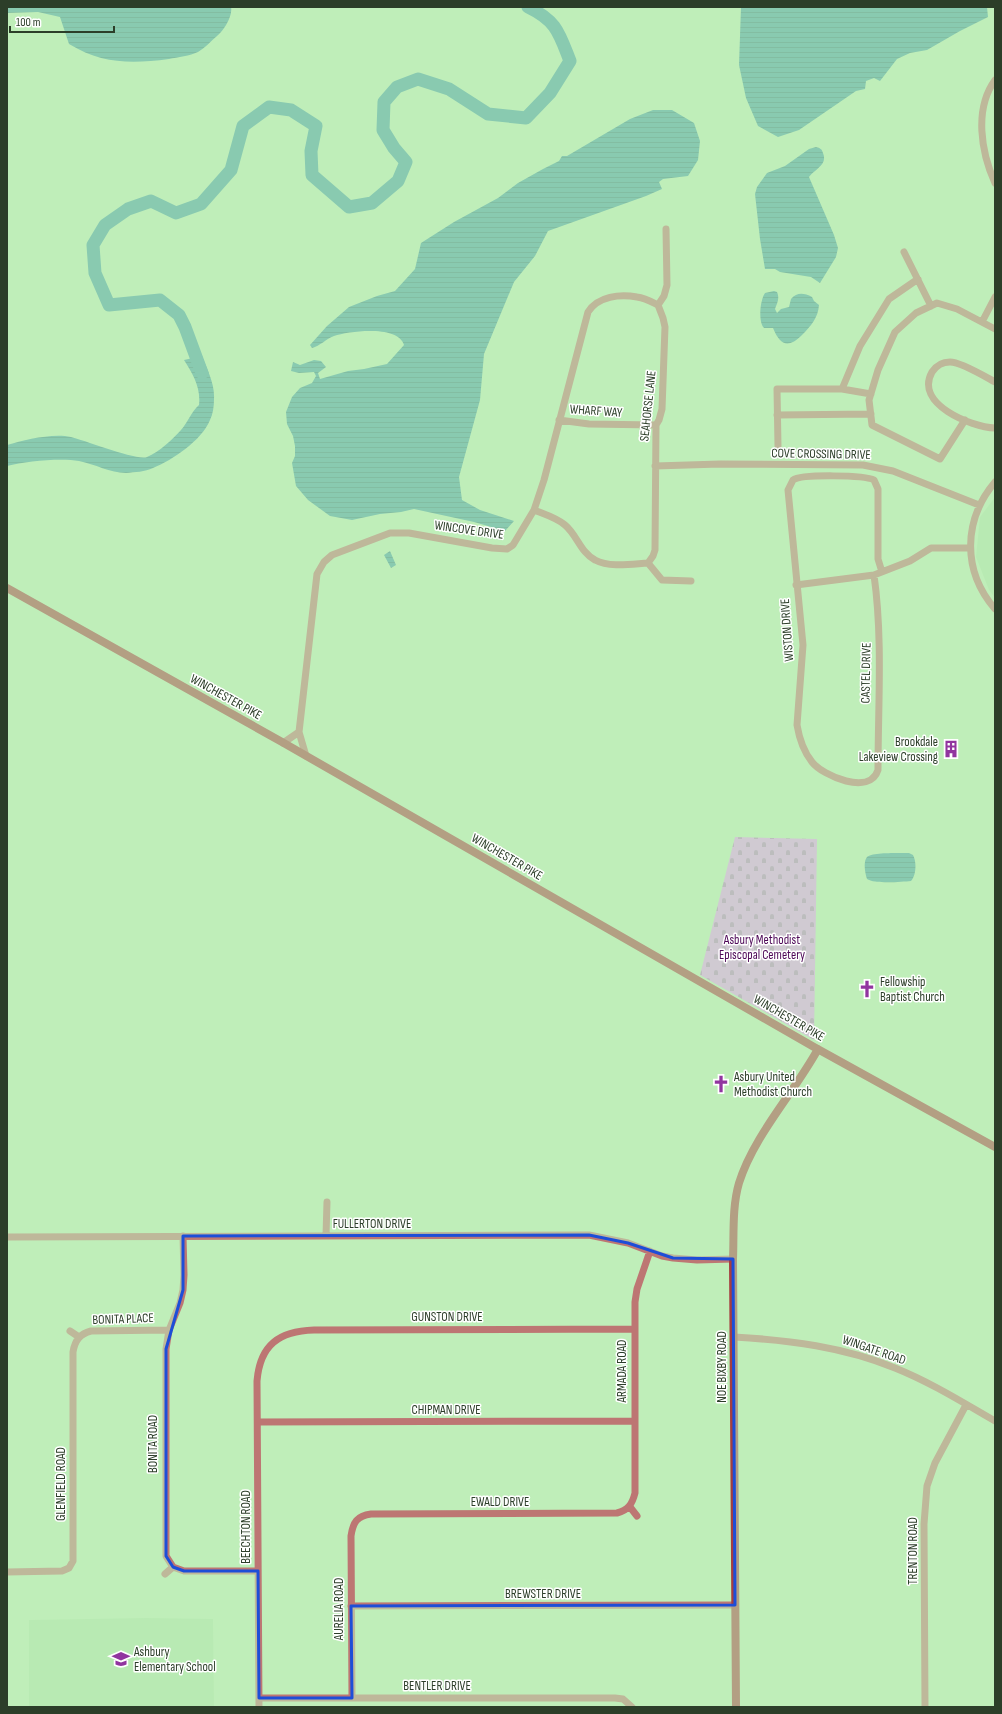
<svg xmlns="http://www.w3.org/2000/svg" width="1002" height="1714" viewBox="0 0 1002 1714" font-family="'Sofia Sans Condensed',sans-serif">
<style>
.built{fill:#b0e5aa}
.cemetery{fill:url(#cemetery-stones)}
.water{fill:url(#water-rules)}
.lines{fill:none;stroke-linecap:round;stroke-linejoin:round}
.river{stroke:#479ea5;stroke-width:13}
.street{stroke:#bd7673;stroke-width:7}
.secondary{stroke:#a53e40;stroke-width:8}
.marked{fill:none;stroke:#1d4ed8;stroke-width:3;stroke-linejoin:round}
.labels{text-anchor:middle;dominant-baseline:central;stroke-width:3;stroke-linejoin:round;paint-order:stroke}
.street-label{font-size:13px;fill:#2c3e29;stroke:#fff}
.poi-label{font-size:13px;fill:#2c3e29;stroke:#fff;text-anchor:start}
.park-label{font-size:13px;fill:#4d0757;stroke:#fff}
</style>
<defs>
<pattern id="cemetery-stones" width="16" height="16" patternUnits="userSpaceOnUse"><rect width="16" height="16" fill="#e49def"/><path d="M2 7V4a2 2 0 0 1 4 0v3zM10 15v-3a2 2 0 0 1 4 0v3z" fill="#b981c2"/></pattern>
<pattern id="water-rules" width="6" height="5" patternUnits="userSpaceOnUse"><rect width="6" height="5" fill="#479ea5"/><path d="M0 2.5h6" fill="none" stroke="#3b8286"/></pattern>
</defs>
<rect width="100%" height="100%" fill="#bfeeb9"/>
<!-- built -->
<path class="built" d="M 995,497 L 995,598 L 989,590 L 976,557 L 980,517 Z
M 146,1618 L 213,1619 L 214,1707 L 29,1707 L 29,1620 Z"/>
<!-- cemetery -->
<path class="cemetery" d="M 735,837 L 817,839 L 814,1040 L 700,975 Z"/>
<!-- water -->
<path class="water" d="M 7,7 L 231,7 C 233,16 224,30 217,36 C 211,41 205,48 198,52 C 190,56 178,57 169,59 C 131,64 102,64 69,44 L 60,17 L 38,12 L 7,13 Z
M 741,7 L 987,7 L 988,17 L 960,31 L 927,50 L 910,53 L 897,59 L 880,81 L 874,78 L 866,81 L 865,89 L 856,91 L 799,130 L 778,137 L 758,126 L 746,98 L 739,65 Z
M 653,110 L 672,110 L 694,123 L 700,141 L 698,160 L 688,176 L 663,179 L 659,182 L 662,189 L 646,196 L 548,231 L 535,256 L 514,282 L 484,354 L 480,400 L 459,477 L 462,500 L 480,510 L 514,521 L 505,531 L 474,522 L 414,509 L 401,512 L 380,514 L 352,520 L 330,516 L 308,500 L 296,486 L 292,463 L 295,456 L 295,446 L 293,436 L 287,424 L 286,412 L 292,397 L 300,388 L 312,383 L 316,376 L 314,372 L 299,373 L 291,371 L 293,362 L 300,365 L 314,360 L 321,361 L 326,367 L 318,373 L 320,379 L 348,371 L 364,369 L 387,364 L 404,345 C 398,325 350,331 334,336 C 326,339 320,346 312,348 L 310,345 L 327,326 L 349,307 L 377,296 L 395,291 L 415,269 L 421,243 L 454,222 L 498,198 L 518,183 L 543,169 L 559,161 L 562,156 L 567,156 L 630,119 Z
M 816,147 C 820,148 822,149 823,153 C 828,165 815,169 809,177 L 834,235 L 838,248 L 836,257 L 820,283 L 811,277 L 780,272 L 775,269 L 765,269 L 760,239 L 755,194 L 757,187 L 767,173 L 785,166 L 809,149 Z
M 774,291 L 777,292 C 780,299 777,303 775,309 L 777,313 L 781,309 L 789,307 L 791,299 C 797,292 804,293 812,297 L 814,301 L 819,305 C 818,318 811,326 802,335 C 788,349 780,345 773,328 L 764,328 C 758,322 760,300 765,293 Z
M 202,356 C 207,369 215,384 214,399 C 214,406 213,414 210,420 C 202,440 173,460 153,468 C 145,472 135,472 126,473 C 110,473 95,464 79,461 C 61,458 26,461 7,466 L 7,445 C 25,440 52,433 71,437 C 84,440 137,461 147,457 C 159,452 173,439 181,430 C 188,422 191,412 199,405 C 201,388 193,374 184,360 Z
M 390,551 L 396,565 L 391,568 L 384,555 Z
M 909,853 L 913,855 C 917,862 916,876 911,881 C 901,882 874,884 867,879 C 865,873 863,862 867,857 C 871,852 901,853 909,853 Z"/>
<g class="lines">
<!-- river -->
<path class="river" d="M 202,373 L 185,327 L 179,315 L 160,300 L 109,305 L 95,273 L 93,245 L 105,225 L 128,209 L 151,201 L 176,213 L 201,204 L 231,170 L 243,126 L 269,107 L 291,110 L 316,126 L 311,151 L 312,175 L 349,207 L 372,203 L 398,181 L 406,162 L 394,148 L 383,130 L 384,102 L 397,87 L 418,79 L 449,89 L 488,114 L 526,118 L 550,93 L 570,61 C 559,33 557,21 528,7"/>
<!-- street -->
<path class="street" d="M 995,80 C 974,109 981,152 995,183
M 904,252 L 931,306
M 658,305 L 664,296 L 667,285 L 666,229
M 982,322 L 995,297
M 995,382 C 984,376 961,362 950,362 C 942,362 936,366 932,372 C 914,404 971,427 995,428
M 842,389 L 860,346 L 889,299 L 918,279
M 777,415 L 871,414
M 559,420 L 589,424 L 656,425
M 965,420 L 940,459 L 872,425 L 869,400 L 878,370 L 895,332 L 916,313 L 937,303 L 957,309 L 995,329
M 778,446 L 777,389 L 842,389 L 871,394
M 655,466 L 720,464 L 863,465 L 893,471 L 979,505
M 995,482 C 963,520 962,571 995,609
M 534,510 C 544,514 557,518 565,525 C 577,535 581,553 595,560 C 610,568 632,564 648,563
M 648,563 L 653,556 L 655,550 L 656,425 L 659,420 L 662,409 L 665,327 L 663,318 L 658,305
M 648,563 L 662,580 L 691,581
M 874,575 C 883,639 878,706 878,770 C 870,796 823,776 812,762 C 804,752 799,737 797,725 L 803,645 L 788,490 L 793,480 C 801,474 865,475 874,480 L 878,489 L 878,559 L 882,572
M 796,585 L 874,575 L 910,561 L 931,548 L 970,548
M 283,743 L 299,732
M 306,756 L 299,732 L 317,574 L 324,562 L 332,555 L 390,533 L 409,533 L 492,548 L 507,549 L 513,545 L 534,510 L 544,480 L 588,312 C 598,296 620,294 637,297 C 645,298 652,302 658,305
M 183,1236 L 184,1275 L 183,1290 L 180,1303 L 169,1330 L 166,1349 L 166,1556 L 173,1567 L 184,1571 L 258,1571
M 326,1236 L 327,1202
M 7,1237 L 589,1235 L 628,1243 L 662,1256 L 673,1258 L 697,1260 L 733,1259
M 70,1331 L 79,1337
M 734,1337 C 789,1340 844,1347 895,1368 C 930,1382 962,1402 995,1421
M 258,1422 L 634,1421
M 630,1507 L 637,1516
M 7,1572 L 62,1571 L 69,1568 L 73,1561 L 73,1352 C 75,1340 80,1334 91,1331 L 169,1330
M 165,1574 L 173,1567
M 351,1606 L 735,1605
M 259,1698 L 615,1698 L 623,1699 L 632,1707
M 352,1698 L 351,1536 C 353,1522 357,1516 371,1514 L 617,1513 C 628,1510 632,1505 635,1493 L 635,1302 L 637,1289 L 650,1251
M 259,1707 L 257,1381 C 260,1345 279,1331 314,1330 L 634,1329
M 925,1707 L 924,1524 L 927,1486 L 935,1463 L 966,1405"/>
<!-- secondary -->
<path class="secondary" d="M 7,588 L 282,742 L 814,1047 L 995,1147
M 736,1707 L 733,1259 C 734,1234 732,1207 739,1183 C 754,1135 794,1093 818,1049"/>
</g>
<!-- marked area -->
<path d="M0 0H1002V1714H0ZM 589,1235 L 628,1243 L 673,1258 L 733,1259 L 735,1605 L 351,1606 L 352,1698 L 259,1698 L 258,1571 L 184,1571 L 173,1567 L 166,1556 L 166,1349 L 183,1290 L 183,1236 Z" fill="#bfeeb9" fill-opacity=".55" fill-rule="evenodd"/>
<path class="marked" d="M 589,1235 L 628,1243 L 673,1258 L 733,1259 L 735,1605 L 351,1606 L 352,1698 L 259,1698 L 258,1571 L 184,1571 L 173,1567 L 166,1556 L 166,1349 L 183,1290 L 183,1236 Z"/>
<!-- icons -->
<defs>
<g id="building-bare" transform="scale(1.38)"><path d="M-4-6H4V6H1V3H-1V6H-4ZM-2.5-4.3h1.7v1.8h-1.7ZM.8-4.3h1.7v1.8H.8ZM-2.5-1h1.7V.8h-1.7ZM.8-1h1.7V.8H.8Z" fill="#91359f" stroke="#fff" stroke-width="2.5" paint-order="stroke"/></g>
<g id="church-bare" transform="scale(1.38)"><path d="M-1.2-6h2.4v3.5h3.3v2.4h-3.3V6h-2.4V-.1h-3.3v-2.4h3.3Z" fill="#91359f" stroke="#fff" stroke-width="2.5" paint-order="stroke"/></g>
<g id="school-bare" transform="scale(1.38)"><path d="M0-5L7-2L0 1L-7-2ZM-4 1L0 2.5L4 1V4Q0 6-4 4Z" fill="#91359f" stroke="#fff" stroke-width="2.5" paint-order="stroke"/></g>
</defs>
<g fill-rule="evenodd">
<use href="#building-bare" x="951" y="749"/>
<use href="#church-bare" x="867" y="989"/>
<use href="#church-bare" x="721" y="1084"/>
<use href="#school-bare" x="121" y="1659"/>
</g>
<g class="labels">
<!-- street labels -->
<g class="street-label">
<text transform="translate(648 406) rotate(-84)">SEAHORSE LANE</text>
<text transform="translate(596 411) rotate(4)">WHARF WAY</text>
<text transform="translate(821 454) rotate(1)">COVE CROSSING DRIVE</text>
<text transform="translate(469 530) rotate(8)">WINCOVE DRIVE</text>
<text transform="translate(787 630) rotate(-94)">WISTON DRIVE</text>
<text transform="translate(866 673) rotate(-89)">CASTEL DRIVE</text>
<text transform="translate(226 697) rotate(29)">WINCHESTER PIKE</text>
<text transform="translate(507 857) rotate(30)">WINCHESTER PIKE</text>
<text transform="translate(789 1018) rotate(30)">WINCHESTER PIKE</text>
<text x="372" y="1224">FULLERTON DRIVE</text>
<text x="447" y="1317">GUNSTON DRIVE</text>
<text transform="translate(123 1319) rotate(-2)">BONITA PLACE</text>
<text transform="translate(874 1350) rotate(19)">WINGATE ROAD</text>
<text transform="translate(722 1367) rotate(-90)">NOE BIXBY ROAD</text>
<text transform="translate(622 1371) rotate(-90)">ARMADA ROAD</text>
<text x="446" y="1410">CHIPMAN DRIVE</text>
<text transform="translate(153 1444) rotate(-90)">BONITA ROAD</text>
<text transform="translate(61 1484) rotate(-90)">GLENFIELD ROAD</text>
<text x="500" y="1502">EWALD DRIVE</text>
<text transform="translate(246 1527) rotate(-90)">BEECHTON ROAD</text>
<text transform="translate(913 1551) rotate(-90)">TRENTON ROAD</text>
<text x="543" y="1594">BREWSTER DRIVE</text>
<text transform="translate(339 1609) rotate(-90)">AURELIA ROAD</text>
<text x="437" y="1686">BENTLER DRIVE</text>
</g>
<!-- poi labels -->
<g class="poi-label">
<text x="938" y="742" text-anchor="end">Brookdale<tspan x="938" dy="15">Lakeview Crossing</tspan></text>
<text x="880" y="982">Fellowship<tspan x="880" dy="15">Baptist Church</tspan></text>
<text x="734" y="1077">Asbury United<tspan x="734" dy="15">Methodist Church</tspan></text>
<text x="134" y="1652">Ashbury<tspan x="134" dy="15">Elementary School</tspan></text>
</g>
<!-- park labels -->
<g class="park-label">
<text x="762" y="940">Asbury Methodist<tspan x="762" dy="15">Episcopal Cemetery</tspan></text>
</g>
</g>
<!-- border -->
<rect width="1002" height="1714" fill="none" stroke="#2c3e29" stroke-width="16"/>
<!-- scale -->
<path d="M10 26v6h104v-6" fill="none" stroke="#2c3e29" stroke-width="2"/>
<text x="16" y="26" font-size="12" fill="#2c3e29" stroke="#ffffff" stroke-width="3" paint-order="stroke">100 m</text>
</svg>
